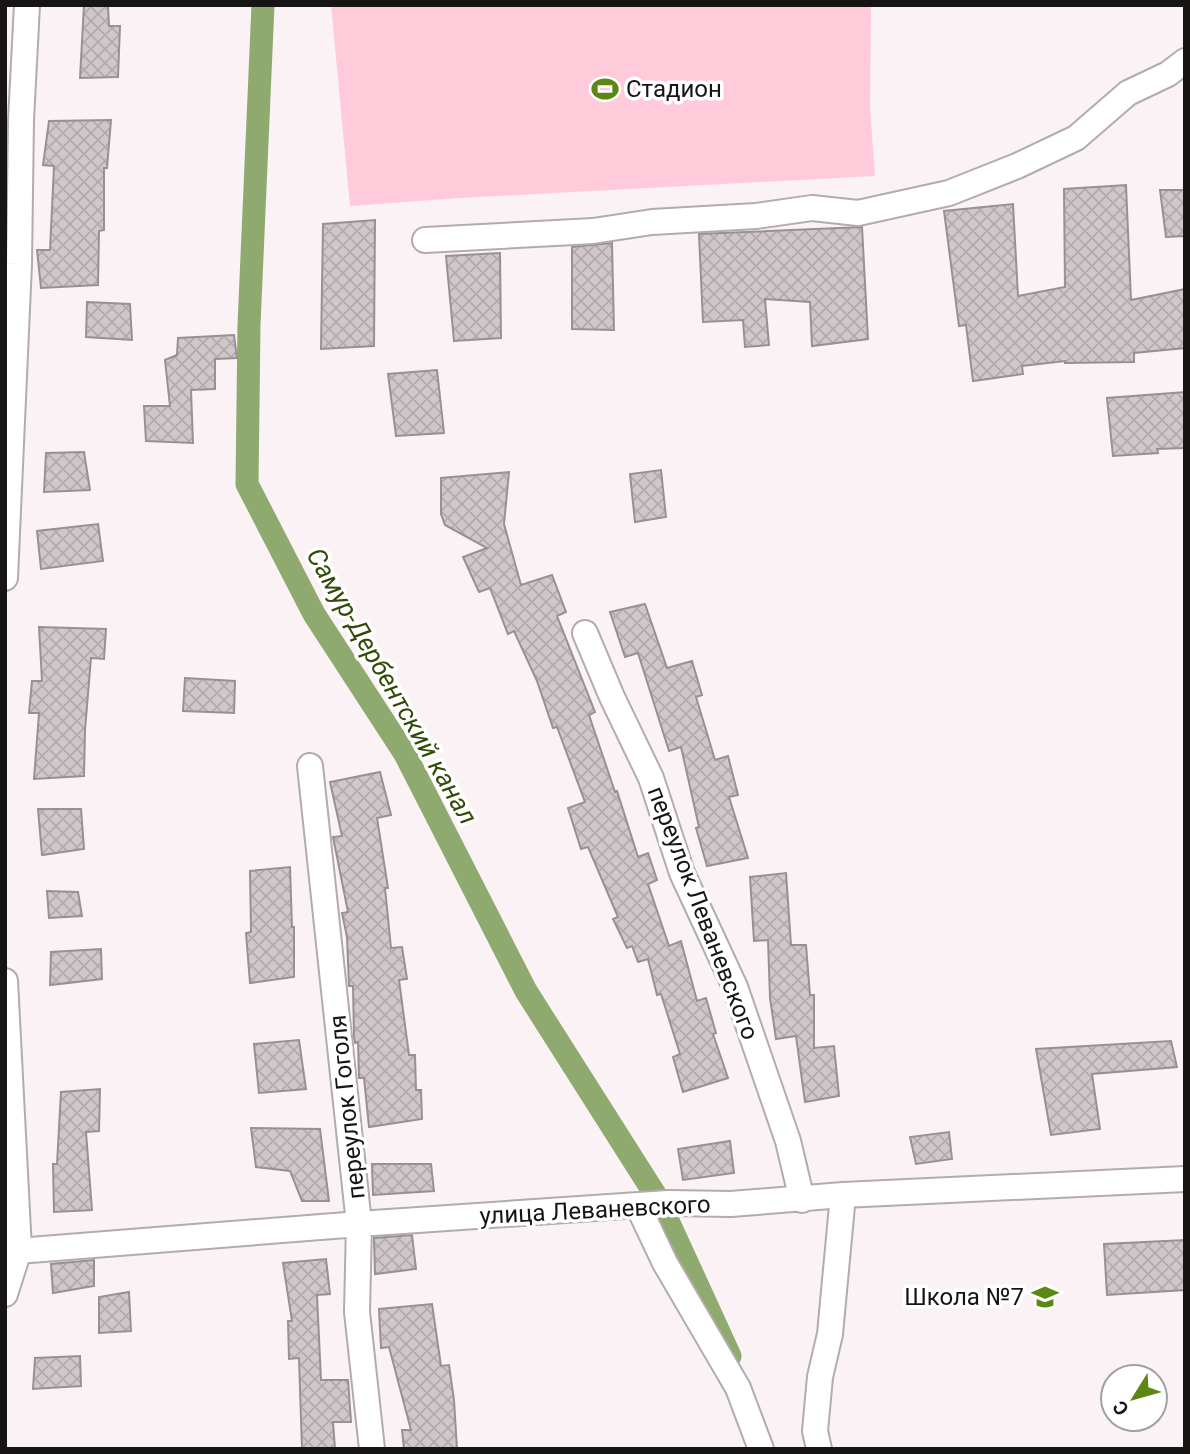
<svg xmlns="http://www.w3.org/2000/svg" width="1190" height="1454" viewBox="0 0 1190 1454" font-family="Roboto,sans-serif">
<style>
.pitch{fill:#ffcad9}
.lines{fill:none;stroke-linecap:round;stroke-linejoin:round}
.canal{stroke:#8eaa6f;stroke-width:23}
.building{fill:url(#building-cross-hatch);stroke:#989092;stroke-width:2}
.minor-casing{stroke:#b4abad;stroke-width:28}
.minor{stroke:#fff;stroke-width:24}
.labels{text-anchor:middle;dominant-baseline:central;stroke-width:7;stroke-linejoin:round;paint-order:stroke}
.poi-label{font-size:24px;fill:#171414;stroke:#fff;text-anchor:start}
.street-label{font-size:24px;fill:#171414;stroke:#fff}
.water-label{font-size:26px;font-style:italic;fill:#304a07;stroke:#fff}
</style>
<defs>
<pattern id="building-cross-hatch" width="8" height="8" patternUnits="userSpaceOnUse" patternTransform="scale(1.75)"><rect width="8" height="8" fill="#d0c7ca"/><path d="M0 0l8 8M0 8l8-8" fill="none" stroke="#b2aaad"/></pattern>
</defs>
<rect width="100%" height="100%" fill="#fbf2f5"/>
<!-- pitch -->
<path class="pitch" d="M 331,5 L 871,5 L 870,108 L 875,176 L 459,198 L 350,206 Z"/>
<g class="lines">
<!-- canal -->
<path class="canal" d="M 263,5 L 249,325 L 247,484 L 314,614 L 405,754 L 526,991 L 658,1199 L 730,1356"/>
</g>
<!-- building -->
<path class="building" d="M 84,5 L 108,5 L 109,26 L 120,26 L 118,77 L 80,78 Z
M 111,120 L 107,168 L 104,168 L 104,230 L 99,231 L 98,285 L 41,288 L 37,250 L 50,250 L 54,166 L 43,165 L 49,121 Z
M 1126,185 L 1131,300 L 1185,289 L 1185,348 L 1134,353 L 1134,362 L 1065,363 L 1065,361 L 1022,366 L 1023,374 L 973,381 L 966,325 L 959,326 L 944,211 L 1013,204 L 1018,296 L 1065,287 L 1064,189 Z
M 1160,190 L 1185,190 L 1185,236 L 1166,237 Z
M 375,220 L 374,346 L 321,349 L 323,224 Z
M 862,227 L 868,339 L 812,346 L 810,302 L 765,299 L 769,345 L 745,347 L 743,320 L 703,322 L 699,234 Z
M 612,243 L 614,330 L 572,329 L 572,247 Z
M 500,253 L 501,338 L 454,341 L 446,256 Z
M 87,302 L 130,304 L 132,340 L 86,337 Z
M 234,335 L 237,358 L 215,359 L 215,389 L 191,390 L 193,443 L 146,441 L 144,406 L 170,406 L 165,360 L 177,355 L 178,338 Z
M 437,370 L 444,433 L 396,436 L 388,374 Z
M 1185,392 L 1185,448 L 1157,449 L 1158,453 L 1113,456 L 1107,398 Z
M 84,452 L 90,490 L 44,492 L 46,453 Z
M 661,470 L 666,517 L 635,522 L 630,474 Z
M 509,472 L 504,524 L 521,585 L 552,575 L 566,612 L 557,616 L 595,712 L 589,715 L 615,792 L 617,791 L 638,857 L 648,853 L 657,880 L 648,884 L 669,946 L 681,941 L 697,1001 L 706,998 L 716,1033 L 713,1034 L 728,1078 L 683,1092 L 673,1057 L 680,1054 L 661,994 L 657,995 L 648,959 L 638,962 L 632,946 L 627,948 L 613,919 L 618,917 L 588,847 L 581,849 L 568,808 L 585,802 L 557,727 L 553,728 L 537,681 L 514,631 L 508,634 L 490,588 L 479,592 L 463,557 L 487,548 L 445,525 L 441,514 L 441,478 Z
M 98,524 L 103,561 L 41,569 L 37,531 Z
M 645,604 L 667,668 L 692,661 L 702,695 L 696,697 L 715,760 L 728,756 L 738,795 L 729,797 L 748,858 L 707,866 L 696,828 L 699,827 L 681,747 L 669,751 L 638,653 L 625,657 L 610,612 Z
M 39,627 L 106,629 L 104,659 L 91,658 L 85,730 L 84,776 L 34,779 L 39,713 L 29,713 L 32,681 L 42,681 Z
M 185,678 L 235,681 L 234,713 L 183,711 Z
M 380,772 L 391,815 L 377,818 L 388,888 L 385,888 L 391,948 L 402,947 L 407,979 L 399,980 L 409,1055 L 415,1055 L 416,1090 L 421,1090 L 422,1119 L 369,1127 L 364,1078 L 359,1078 L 358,1042 L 355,1043 L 354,1037 L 353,986 L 349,986 L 347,937 L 342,913 L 348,912 L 333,837 L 342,836 L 330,782 Z
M 38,809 L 81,809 L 84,849 L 42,855 Z
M 290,867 L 292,927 L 294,927 L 294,977 L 250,983 L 246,933 L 251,932 L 250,871 Z
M 786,873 L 791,945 L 806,945 L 810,995 L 814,995 L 814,1048 L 834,1046 L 839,1096 L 805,1102 L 796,1036 L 776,1039 L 770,998 L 768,940 L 754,941 L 750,877 Z
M 47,891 L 78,892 L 82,916 L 49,918 Z
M 101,949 L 102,979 L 50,985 L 51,952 Z
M 299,1040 L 306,1089 L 259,1093 L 254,1044 Z
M 1171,1041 L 1177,1067 L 1092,1074 L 1100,1129 L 1051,1135 L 1036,1049 Z
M 100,1089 L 99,1131 L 86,1132 L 92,1210 L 54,1212 L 53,1164 L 57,1164 L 61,1092 Z
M 251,1128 L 320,1129 L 329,1201 L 302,1201 L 290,1171 L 256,1167 Z
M 949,1132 L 952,1159 L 916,1164 L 910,1137 Z
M 730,1141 L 734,1173 L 683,1180 L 678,1149 Z
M 372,1164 L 431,1164 L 434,1191 L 373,1195 Z
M 412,1235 L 416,1269 L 375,1274 L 374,1238 Z
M 1185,1240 L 1185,1290 L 1107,1295 L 1104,1244 Z
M 326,1259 L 330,1294 L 317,1295 L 321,1380 L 348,1380 L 351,1422 L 333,1422 L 335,1449 L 302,1449 L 299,1358 L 289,1359 L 288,1321 L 292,1321 L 283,1263 Z
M 94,1260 L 94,1286 L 53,1293 L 51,1264 Z
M 129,1292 L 131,1331 L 99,1333 L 99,1297 Z
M 432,1304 L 441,1366 L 449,1365 L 454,1400 L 457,1449 L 404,1449 L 402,1430 L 411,1430 L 389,1347 L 381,1348 L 379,1309 Z
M 80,1356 L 81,1386 L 33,1389 L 35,1358 Z"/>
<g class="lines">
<!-- minor casing -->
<g class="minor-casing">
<path id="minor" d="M 425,240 L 593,231 L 652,222 L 756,216 L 812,208 L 858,213 L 949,193 L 1017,166 L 1076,138 L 1128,93 L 1168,74 L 1185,61
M 5,578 L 19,264 L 21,120 L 27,5
M 585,633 L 612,697 L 651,778 L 682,873 L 735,987 L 788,1141 L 802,1200
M 310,766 L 359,1224 L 357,1312 L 372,1449
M 5,981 L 19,1250 L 5,1294
M 638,1206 L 665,1263 L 738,1388 L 761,1449
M 5,1252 L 359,1224 L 668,1203 L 731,1204 L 843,1195 L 1185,1179
M 819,1449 L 815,1431 L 820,1377 L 830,1334 L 843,1195"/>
</g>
<!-- minor -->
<use href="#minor" class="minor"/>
</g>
<!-- icons -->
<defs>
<g id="stadium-bare" transform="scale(2.1)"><path d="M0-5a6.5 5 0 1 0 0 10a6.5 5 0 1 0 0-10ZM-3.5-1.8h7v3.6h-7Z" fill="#5c8715" stroke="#fff" stroke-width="2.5" paint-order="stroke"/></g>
<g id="school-bare" transform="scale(2.1)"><path d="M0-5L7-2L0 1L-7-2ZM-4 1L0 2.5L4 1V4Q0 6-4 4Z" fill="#5c8715" stroke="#fff" stroke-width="2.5" paint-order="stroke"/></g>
</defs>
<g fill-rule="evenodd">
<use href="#stadium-bare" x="605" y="89"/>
<use href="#school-bare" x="1045" y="1297"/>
</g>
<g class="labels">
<!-- poi labels -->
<g class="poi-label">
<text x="626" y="89">Стадион</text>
<text x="1024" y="1297" text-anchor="end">Школа №7</text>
</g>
<!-- street labels -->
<g class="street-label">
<text transform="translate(703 913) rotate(69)">переулок Леваневского</text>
<text transform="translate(347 1107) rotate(-96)">переулок Гоголя</text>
<text transform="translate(595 1210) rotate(-3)">улица Леваневского</text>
</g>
<!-- water labels -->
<g class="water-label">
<text transform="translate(392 686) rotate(60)">Самур-Дербентский канал</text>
</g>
</g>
<!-- border -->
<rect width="1190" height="1454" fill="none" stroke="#171414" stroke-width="14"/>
<!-- north arrow -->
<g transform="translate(1134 1398) rotate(233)"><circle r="33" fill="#ffffff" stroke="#a2a1a1" stroke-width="2"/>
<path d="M0-5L12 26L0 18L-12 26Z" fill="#5c8715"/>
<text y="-10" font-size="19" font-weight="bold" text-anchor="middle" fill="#171414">С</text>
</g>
</svg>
